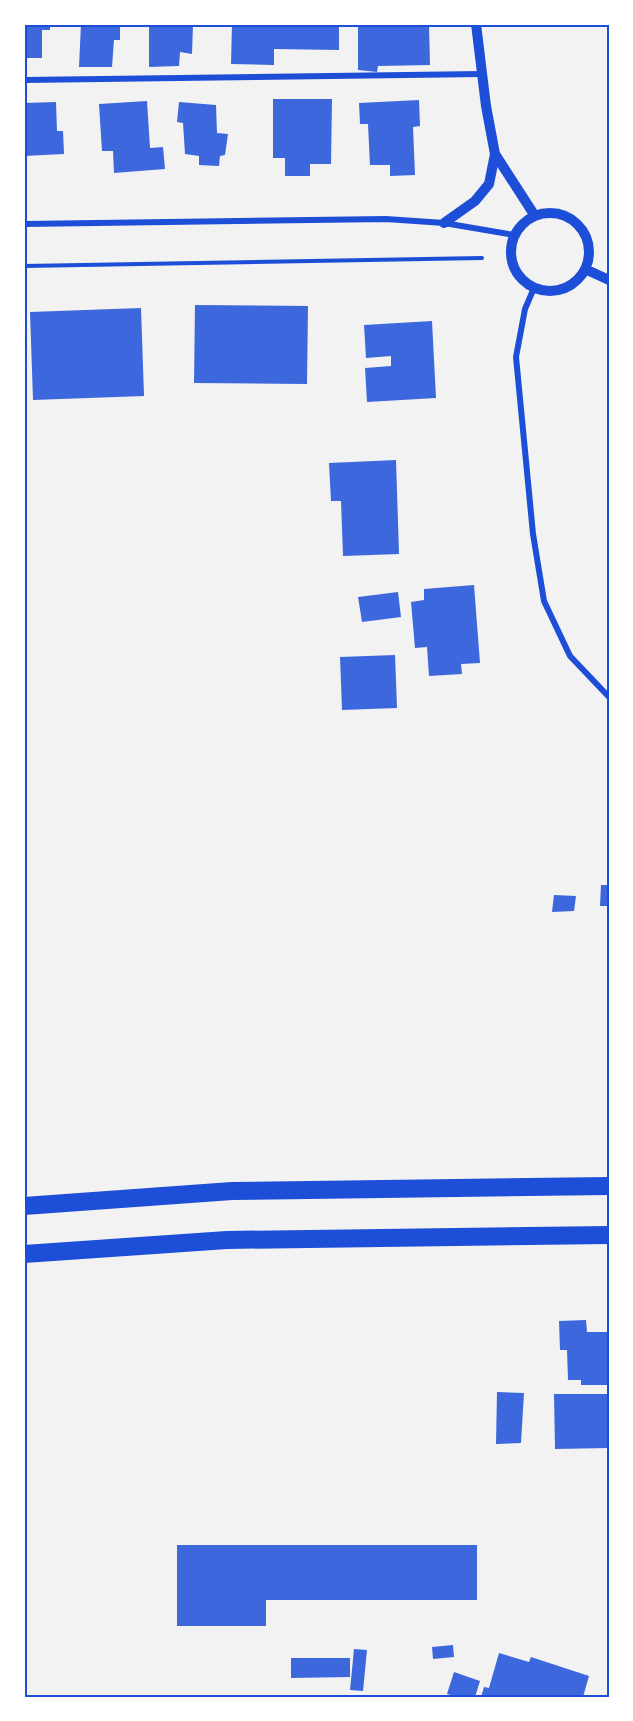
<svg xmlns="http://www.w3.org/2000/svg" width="633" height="1721" viewBox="0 0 633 1721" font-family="'Source Sans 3',sans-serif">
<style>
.building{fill:#3d67dc}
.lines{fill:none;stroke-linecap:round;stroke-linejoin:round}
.path{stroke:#1d4ed8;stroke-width:4}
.minor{stroke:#1d4ed8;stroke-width:6}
.tertiary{stroke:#1d4ed8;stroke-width:10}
.motorway{stroke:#1d4ed8;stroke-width:18}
.neatline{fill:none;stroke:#1d4ed8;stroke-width:2}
</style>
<rect width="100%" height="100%" fill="#f2f2f2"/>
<!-- building -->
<path class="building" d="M 24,24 L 50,24 L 50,30 L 42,30 L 42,58 L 24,58 Z
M 81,24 L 120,24 L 120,40 L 114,40 L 112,67 L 79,67 Z
M 149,24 L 193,24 L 192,54 L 180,52 L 179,66 L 149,67 Z
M 232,24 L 339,24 L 339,50 L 274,49 L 274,65 L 231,64 Z
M 358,24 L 429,24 L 430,65 L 378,66 L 377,72 L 358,70 Z
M 273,99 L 332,99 L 331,164 L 310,164 L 310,176 L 285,176 L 285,158 L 273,158 Z
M 419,100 L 420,126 L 413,127 L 415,175 L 390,176 L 390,165 L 370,165 L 368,124 L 360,124 L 359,103 Z
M 147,101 L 150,148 L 163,147 L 165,169 L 114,173 L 113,151 L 102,151 L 99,104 Z
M 56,102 L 57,131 L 63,131 L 64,154 L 24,156 L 24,103 Z
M 179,102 L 216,105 L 217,133 L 228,134 L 225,155 L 220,156 L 219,166 L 199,165 L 199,156 L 185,154 L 183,123 L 177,122 Z
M 195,305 L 308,306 L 307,384 L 194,383 Z
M 141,308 L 144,396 L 33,400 L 30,312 Z
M 432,321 L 436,398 L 367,402 L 365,368 L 391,366 L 391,356 L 366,358 L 364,325 Z
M 396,460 L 399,554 L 343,556 L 341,501 L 331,501 L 329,463 Z
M 474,585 L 480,663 L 461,664 L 462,674 L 429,676 L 427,647 L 415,648 L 411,602 L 424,600 L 424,589 Z
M 398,592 L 401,617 L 362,622 L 358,597 Z
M 395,655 L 397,708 L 342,710 L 340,657 Z
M 601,885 L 609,885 L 609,906 L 600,906 Z
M 554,895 L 576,896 L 574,911 L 552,912 Z
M 586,1320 L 587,1332 L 609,1332 L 609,1385 L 581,1385 L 581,1380 L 568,1380 L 567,1350 L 560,1350 L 559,1321 Z
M 497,1392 L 524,1393 L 521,1443 L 496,1444 Z
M 554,1394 L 609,1394 L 609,1448 L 555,1449 Z
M 177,1545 L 477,1545 L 477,1600 L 266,1600 L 266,1626 L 177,1626 Z
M 453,1645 L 454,1657 L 433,1659 L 432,1647 Z
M 354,1649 L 367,1650 L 363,1691 L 350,1690 Z
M 499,1653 L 529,1662 L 531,1657 L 589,1676 L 583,1697 L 481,1697 L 484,1687 L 489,1688 Z
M 291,1658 L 350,1658 L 350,1677 L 291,1678 Z
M 454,1672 L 480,1681 L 475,1697 L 458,1697 L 447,1694 Z"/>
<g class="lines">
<!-- path -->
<path class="path" d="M 24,266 L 482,258"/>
<!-- minor -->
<path class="minor" d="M 24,80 L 482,74
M 24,224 L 386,219 L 444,223 L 514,235
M 534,288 L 525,309 L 516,357 L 533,534 L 544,601 L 570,656 L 609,697"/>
<!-- tertiary -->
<path class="tertiary" d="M 476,24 L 486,106 L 495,154 L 535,216
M511 252a39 39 0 1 1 78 0a39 39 0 1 1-78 0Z
M 444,223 L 475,201 L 489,184 L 495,154
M 585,269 L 609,280"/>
<!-- motorway -->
<path class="motorway" d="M 24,1206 L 232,1191 L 609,1186
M 24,1254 L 227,1240 L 609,1235"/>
</g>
<!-- border -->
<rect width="633" height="1721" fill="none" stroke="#ffffff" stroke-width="51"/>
<rect x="26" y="26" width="582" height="1670" class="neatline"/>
</svg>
